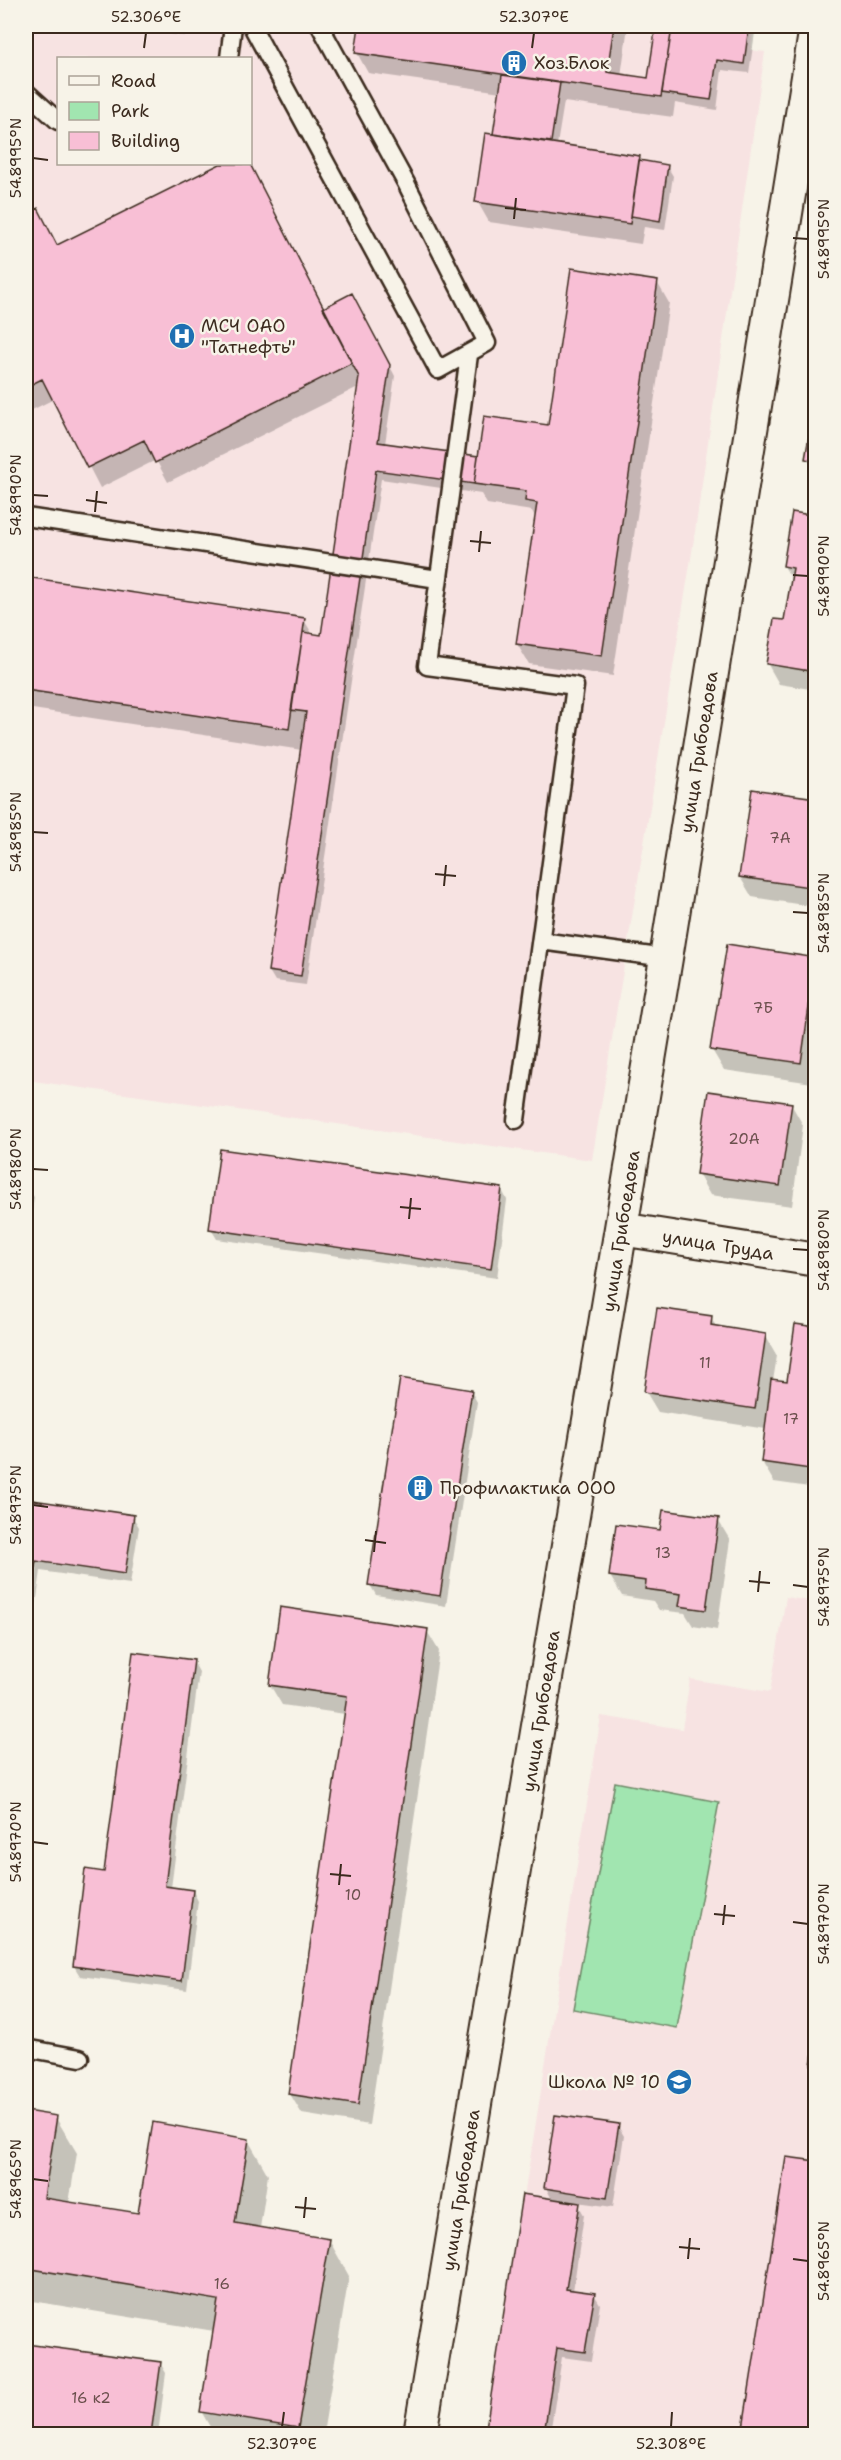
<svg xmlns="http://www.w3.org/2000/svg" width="841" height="2460" viewBox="0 0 841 2460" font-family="'Shantell Sans',sans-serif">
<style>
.built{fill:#f7e3e2;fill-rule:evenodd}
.green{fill:#a1e5b0;stroke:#6e8867;stroke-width:1.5}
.shadow{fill:#0003}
.building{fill:#f8bfd5;stroke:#3b2a1e;stroke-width:1.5}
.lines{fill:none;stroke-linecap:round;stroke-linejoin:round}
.lane-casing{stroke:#3b2a1e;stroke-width:21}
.street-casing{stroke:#3b2a1e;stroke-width:36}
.lane{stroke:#f7f3e8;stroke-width:16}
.street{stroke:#f7f3e8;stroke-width:32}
.ticks{fill:none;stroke:#3b2a1e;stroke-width:2}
.labels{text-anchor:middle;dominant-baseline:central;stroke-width:5;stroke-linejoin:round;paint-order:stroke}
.number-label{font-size:15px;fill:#6a4f4c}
.poi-label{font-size:18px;fill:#3b2a1e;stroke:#f7f3e8;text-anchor:start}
.street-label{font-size:18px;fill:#3b2a1e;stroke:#f7f3e8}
.neatline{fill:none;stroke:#3b2a1e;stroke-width:2}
.ticks-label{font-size:15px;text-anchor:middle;fill:#3b2a1e}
</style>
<rect width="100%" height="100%" fill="#f7f3e8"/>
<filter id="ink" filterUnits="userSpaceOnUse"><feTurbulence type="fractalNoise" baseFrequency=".0167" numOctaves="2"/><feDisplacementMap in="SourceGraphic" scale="12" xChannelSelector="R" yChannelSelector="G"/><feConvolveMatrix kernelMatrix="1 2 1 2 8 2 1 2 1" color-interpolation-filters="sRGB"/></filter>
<g filter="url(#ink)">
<!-- built -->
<path class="built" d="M 26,26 L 754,26 L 750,50 L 765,52 L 692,552 L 592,1160 L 26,1080 ZM 58,58 L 250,58 L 250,164 L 58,164 Z
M 786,1597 L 815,1602 L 815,2434 L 486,2434 L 601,1716 L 682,1729 L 690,1679 L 770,1692 Z"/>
<!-- green -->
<path class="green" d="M 615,1782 L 719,1802 L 677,2028 L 573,2009 Z"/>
<!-- shadow -->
<path class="shadow" d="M 107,26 L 186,26 L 185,36 Z
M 361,26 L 628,26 L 621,76 L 649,79 L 657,26 L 756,26 L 749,73 L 722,70 L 717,110 L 675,103 L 673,117 L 564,102 L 557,145 L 639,157 L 642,162 L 667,166 L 673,176 L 665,230 L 644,227 L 641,244 L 489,222 L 477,201 L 494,136 L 501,92 L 368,73 L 357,53 Z
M 223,164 L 250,164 L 325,309 L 358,305 L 395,376 L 385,444 L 477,458 L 479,460 L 549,427 L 657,282 L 669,303 L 613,676 L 529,664 L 517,644 L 536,518 L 532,511 L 487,504 L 481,494 L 381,479 L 306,985 L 275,981 L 269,971 L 302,750 L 26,708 L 26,579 L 304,620 L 313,635 L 322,637 L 360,386 L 168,482 L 156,460 L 100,488 L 54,399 L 26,413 L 26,216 L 38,210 L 58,247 Z
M 816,406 L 816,474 L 807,459 Z
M 816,518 L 816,690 L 779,684 L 767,663 L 785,622 L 792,580 L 784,566 Z
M 816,800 L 816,907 L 752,897 L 740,877 Z
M 816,960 L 816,1059 L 812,1083 L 724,1070 L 712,1050 Z
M 791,1104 L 803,1125 L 792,1206 L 710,1195 L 698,1174 Z
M 26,1126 L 31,1134 L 26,1170 Z
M 26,1187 L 34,1197 L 26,1257 Z
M 502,1190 L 507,1200 L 497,1278 L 217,1239 L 211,1229 Z
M 711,1318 L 717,1328 L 765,1335 L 777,1356 L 773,1381 L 789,1383 L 816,1328 L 816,1488 L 774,1482 L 762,1462 L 766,1429 L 658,1412 L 646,1392 Z
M 471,1391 L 477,1402 L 446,1606 L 376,1595 L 370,1585 Z
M 26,1501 L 133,1517 L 139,1527 L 130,1584 L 41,1571 L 32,1632 L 26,1631 Z
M 718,1520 L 730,1540 L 717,1630 L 693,1626 L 685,1613 L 659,1610 L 653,1601 L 622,1596 L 610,1576 L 661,1531 Z
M 427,1631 L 439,1651 L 369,2125 L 302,2114 L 290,2094 L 345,1714 L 282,1705 L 270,1685 Z
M 193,1661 L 199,1672 L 171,1888 L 193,1891 L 198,1901 L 187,1990 L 80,1976 L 74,1966 L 106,1874 Z
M 26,2113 L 56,2118 L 77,2153 L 69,2203 L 139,2215 L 248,2140 L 268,2175 L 260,2228 L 329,2240 L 349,2276 L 323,2434 L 214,2434 L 201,2411 L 214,2331 L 26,2300 Z
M 618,2126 L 624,2136 L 613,2207 L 577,2202 L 584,2215 L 573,2291 L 594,2294 L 600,2304 L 591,2361 L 562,2357 L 550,2434 L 492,2434 L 488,2427 L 553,2201 L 546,2188 Z
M 787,2158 L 816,2163 L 816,2434 L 744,2434 Z
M 26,2346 L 160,2363 L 166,2373 L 158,2434 L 26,2434 Z"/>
<!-- building -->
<path class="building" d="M 359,26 L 614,26 L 607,72 L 648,78 L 655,32 L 671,34 L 661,97 L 355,53 Z
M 656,26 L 749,26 L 744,64 L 717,60 L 711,100 L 662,93 L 671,34 L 655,32 Z
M 502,75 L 560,83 L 551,142 L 493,134 Z
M 485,133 L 640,156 L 630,224 L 475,202 Z
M 639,160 L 668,165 L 660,221 L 631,216 Z
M 220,164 L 250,164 L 352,363 L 155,463 L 144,440 L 87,468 L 42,379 L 26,387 L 26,214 L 38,208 L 57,245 Z
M 571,268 L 658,281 L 602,656 L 516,644 L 537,503 L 525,501 L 526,491 L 474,484 L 484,416 L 548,425 Z
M 352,293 L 390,365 L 378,442 L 478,456 L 474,484 L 376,470 L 301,976 L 268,971 L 306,712 L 291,710 L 303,632 L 321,635 L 359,377 L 323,308 Z
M 816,397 L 816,461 L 805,459 Z
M 792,512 L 816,516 L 816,672 L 766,664 L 774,619 L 784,620 L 793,568 L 783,566 Z
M 26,577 L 305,618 L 289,729 L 26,690 Z
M 752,789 L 816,798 L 816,888 L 739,877 Z
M 727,944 L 816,958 L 801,1063 L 710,1050 Z
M 708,1091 L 792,1103 L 780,1186 L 696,1174 Z
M 220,1149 L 502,1188 L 491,1269 L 209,1229 Z
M 26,1185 L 29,1186 L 26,1212 Z
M 657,1308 L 712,1316 L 711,1325 L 766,1334 L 755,1409 L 644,1392 Z
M 795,1324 L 816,1327 L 816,1457 L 812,1457 L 810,1469 L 761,1462 L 771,1379 L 787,1381 Z
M 400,1378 L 472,1390 L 440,1596 L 368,1585 Z
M 26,1499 L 134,1515 L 125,1574 L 36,1561 L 26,1623 Z
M 663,1510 L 719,1518 L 706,1610 L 679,1606 L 681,1594 L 645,1589 L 646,1581 L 609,1576 L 616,1524 L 660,1530 Z
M 280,1607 L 428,1629 L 358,2105 L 288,2094 L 347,1696 L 269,1685 Z
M 133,1652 L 194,1660 L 165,1886 L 193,1890 L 182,1981 L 73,1966 L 85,1869 L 104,1872 Z
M 816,2033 L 816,2066 L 811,2065 Z
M 26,2111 L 57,2116 L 44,2198 L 138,2213 L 153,2122 L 249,2139 L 235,2223 L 330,2239 L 298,2428 L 200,2412 L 218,2300 L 26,2268 Z
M 555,2115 L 619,2124 L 607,2198 L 544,2188 Z
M 786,2157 L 816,2161 L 816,2376 L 813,2395 L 816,2395 L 816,2434 L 742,2434 Z
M 522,2194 L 580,2203 L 566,2289 L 595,2293 L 585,2352 L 557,2348 L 544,2434 L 486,2428 Z
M 26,2344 L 161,2362 L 151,2434 L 26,2434 Z"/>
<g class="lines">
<!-- lane casing -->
<g class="lane-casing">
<path id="lane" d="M 254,26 L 254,30 L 438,370 L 487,343 L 406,183 L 320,26
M 229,58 L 233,26
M 26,92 L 58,121
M 469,355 L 427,666 L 575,686 L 516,1120
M 26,517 L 438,579
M 541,941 L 666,958
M 26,2048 L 80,2058"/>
</g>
<!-- street casing -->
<g class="street-casing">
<path id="street" d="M 621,1229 L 816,1260
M 420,2434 L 666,958 L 816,27"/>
</g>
<!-- lane -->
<use href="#lane" class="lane"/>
<!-- street -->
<use href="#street" class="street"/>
</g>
</g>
<!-- ticks -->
<path class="ticks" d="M 144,48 L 146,33M 532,48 L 534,33M 33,158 L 48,160M 505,208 L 526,210M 514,219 L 516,198M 793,238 L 808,239M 33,495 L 48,496M 86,500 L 107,503M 95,512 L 97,491M 470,541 L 491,543M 479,552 L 481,531M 793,575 L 808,576M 33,832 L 48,833M 435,874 L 456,876M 444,886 L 446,865M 793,912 L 808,913M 33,1169 L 48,1170M 400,1207 L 421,1209M 409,1219 L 411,1198M 793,1249 L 808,1250M 33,1505 L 48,1507M 365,1540 L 386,1543M 374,1552 L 376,1531M 749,1581 L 770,1583M 793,1585 L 808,1587M 758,1592 L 760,1571M 33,1842 L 48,1844M 330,1874 L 351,1876M 339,1885 L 341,1864M 714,1914 L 735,1916M 793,1922 L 808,1924M 723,1925 L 725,1905M 33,2179 L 48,2181M 295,2207 L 316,2209M 304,2218 L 306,2197M 679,2247 L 700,2249M 688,2259 L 690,2238M 793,2259 L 808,2261M 282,2427 L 284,2412M 671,2427 L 672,2412"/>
<!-- icons -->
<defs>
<g id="building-disc" transform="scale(1.35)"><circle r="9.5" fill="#1f6fb2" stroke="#f7f3e8"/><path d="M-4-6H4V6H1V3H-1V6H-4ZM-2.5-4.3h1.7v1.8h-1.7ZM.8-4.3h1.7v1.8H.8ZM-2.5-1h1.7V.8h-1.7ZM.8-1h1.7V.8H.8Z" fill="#fff"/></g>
<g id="hospital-disc" transform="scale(1.35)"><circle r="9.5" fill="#1f6fb2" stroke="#f7f3e8"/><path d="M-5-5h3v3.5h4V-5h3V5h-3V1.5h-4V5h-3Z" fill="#fff"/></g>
<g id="school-disc" transform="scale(1.35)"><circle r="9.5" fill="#1f6fb2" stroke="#f7f3e8"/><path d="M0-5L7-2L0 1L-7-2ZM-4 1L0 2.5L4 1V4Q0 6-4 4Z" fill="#fff"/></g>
</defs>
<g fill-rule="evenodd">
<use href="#building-disc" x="514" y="63"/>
<use href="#hospital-disc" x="182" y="336"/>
<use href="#building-disc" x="420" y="1488"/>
<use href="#school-disc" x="679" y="2082"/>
</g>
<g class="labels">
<!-- number labels -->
<g class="number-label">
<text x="780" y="838">7А</text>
<text x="763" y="1008">7Б</text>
<text x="744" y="1139">20А</text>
<text x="705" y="1363">11</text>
<text x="791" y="1419">17</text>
<text x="663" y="1553">13</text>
<text x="353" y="1895">10</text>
<text x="222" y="2284">16</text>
<text x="91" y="2398">16 к2</text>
</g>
<!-- poi labels -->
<g class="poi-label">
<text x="534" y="63">Хоз.Блок</text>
<text x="201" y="326">МСЧ ОАО<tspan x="201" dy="21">"Татнефть"</tspan></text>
<text x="440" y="1488">Профилактика ООО</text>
<text x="660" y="2082" text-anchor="end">Школа № 10</text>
</g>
<!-- street labels -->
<g class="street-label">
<text transform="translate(699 752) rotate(-81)">улица Грибоедова</text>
<text transform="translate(621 1231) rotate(-81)">улица Грибоедова</text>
<text transform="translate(718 1245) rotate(9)">улица Труда</text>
<text transform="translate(541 1711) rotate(-81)">улица Грибоедова</text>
<text transform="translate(461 2190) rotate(-81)">улица Грибоедова</text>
</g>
</g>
<!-- margin -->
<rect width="841" height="2460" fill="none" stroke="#f7f3e8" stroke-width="66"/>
<!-- legend -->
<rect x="57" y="57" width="195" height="108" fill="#f7f3e8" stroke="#aca397" stroke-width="1.5"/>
<rect x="69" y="76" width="30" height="9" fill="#f7f3e8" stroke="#aca397" stroke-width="1.5"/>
<text x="111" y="87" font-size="18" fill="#3b2a1e">Road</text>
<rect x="69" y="102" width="30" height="18" fill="#a1e5b0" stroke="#aca397" stroke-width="1.5"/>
<text x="111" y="117" font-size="18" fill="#3b2a1e">Park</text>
<rect x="69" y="132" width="30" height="18" fill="#f8bfd5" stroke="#aca397" stroke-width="1.5"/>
<text x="111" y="147" font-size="18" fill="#3b2a1e">Building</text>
<rect x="33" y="33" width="775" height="2394" class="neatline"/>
<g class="ticks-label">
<text x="146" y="22">52.306°E</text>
<text x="534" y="22">52.307°E</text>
<text transform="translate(16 158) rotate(-90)" y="5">54.8995°N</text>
<text transform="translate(824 239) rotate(-90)" y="5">54.8995°N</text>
<text transform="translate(16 495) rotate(-90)" y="5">54.8990°N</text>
<text transform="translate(824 576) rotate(-90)" y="5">54.8990°N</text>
<text transform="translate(16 832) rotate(-90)" y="5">54.8985°N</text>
<text transform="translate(824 913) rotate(-90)" y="5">54.8985°N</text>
<text transform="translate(16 1169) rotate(-90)" y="5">54.8980°N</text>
<text transform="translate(824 1250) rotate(-90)" y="5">54.8980°N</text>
<text transform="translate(16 1505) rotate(-90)" y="5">54.8975°N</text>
<text transform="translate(824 1587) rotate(-90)" y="5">54.8975°N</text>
<text transform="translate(16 1842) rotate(-90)" y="5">54.8970°N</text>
<text transform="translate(824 1924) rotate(-90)" y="5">54.8970°N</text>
<text transform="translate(16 2179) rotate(-90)" y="5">54.8965°N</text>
<text transform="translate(824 2261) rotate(-90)" y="5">54.8965°N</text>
<text x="282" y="2449">52.307°E</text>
<text x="671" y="2449">52.308°E</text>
</g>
</svg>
